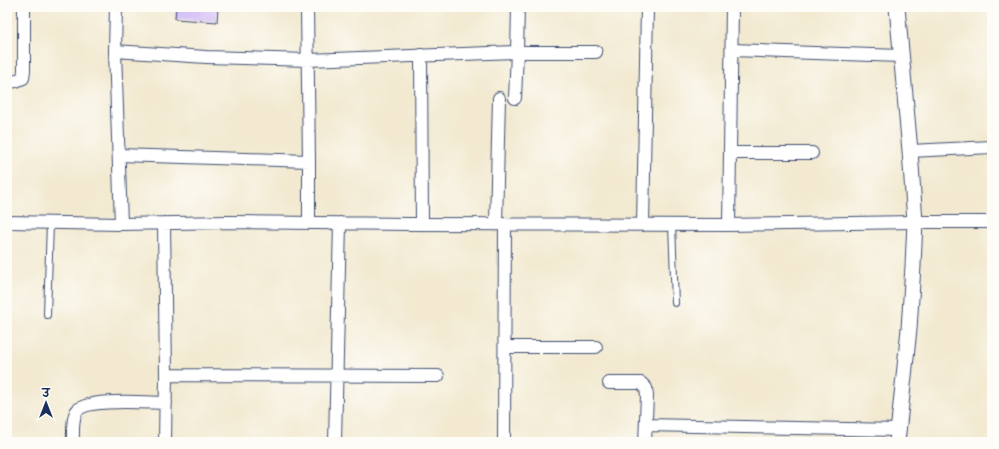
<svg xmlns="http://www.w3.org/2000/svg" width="999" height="449" viewBox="0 0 999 449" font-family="'Shantell Sans','Playpen Sans Deva',sans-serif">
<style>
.building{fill:#cbb0f7}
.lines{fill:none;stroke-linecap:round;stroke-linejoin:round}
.service-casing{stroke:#3b4b6f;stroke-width:8}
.minor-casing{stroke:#3b4b6f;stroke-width:14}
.tertiary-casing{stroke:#3b4b6f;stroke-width:17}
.service{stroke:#fff;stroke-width:6}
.minor{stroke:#fff;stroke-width:12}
.tertiary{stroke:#fff;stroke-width:15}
</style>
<rect width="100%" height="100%" fill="#fdfcf7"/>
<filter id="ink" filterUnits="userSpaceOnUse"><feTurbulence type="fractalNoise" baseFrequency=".025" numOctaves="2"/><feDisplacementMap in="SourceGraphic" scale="8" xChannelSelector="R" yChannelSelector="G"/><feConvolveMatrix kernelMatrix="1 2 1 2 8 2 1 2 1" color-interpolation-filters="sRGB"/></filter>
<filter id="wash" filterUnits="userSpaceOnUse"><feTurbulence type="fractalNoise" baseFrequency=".012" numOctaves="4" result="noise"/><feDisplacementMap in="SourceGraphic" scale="16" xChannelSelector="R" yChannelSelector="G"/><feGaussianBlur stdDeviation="0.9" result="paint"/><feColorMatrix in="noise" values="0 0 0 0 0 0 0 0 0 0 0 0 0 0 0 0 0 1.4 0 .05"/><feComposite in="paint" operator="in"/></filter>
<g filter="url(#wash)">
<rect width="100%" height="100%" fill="#f2e9d0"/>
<g id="blocks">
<!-- building -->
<path class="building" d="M 176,7 L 218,7 L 217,22 L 175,19 Z"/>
</g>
</g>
<g filter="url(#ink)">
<use href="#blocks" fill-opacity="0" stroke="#3b4b6f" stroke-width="1"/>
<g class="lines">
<!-- service casing -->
<g class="service-casing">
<path id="service" d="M 672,225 L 675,303
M 47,315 L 50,223"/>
</g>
<!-- minor casing -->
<g class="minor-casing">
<path id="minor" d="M 116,7 L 115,51 L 121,224
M 307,7 L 309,161 L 309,223
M 732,50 L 901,56
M 115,51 L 206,57 L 308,60 L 517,52 L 596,52
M 421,55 L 422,224
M 7,83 L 16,81 L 23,78 L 24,70 L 24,7
M 515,98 L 517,52 L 518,7
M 910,151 L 992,147
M 730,153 L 812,153
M 119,155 L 309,161
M 7,222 L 121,224 L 228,222 L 408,224 L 729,225 L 915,222 L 992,222
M 164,223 L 166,375 L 165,442
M 496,224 L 499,98
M 643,225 L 647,7
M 729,225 L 732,7
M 505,347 L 596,347
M 166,375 L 438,376
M 609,383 L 641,383 L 646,388 L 647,396 L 645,442
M 646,425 L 899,430
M 73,442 C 73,433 72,420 76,412 C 85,397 149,403 166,403
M 335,442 L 340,223
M 504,442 L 505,224"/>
</g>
<!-- tertiary casing -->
<g class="tertiary-casing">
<path id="tertiary" d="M 897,442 L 909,329 L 913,266 L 915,222 L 910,151 L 897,7"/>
</g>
<!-- service -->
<use href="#service" class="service"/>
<!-- minor -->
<use href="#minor" class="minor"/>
<!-- tertiary -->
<use href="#tertiary" class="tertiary"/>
</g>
</g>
<!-- margin -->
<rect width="999" height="449" fill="none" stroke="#fdfcf7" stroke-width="24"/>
<!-- north arrow -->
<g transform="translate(46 403)" stroke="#fdfcf7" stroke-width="3" paint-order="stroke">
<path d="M0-3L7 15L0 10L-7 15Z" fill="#1b2f5e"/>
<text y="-6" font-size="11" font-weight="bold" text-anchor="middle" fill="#1b2f5e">उ</text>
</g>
</svg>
